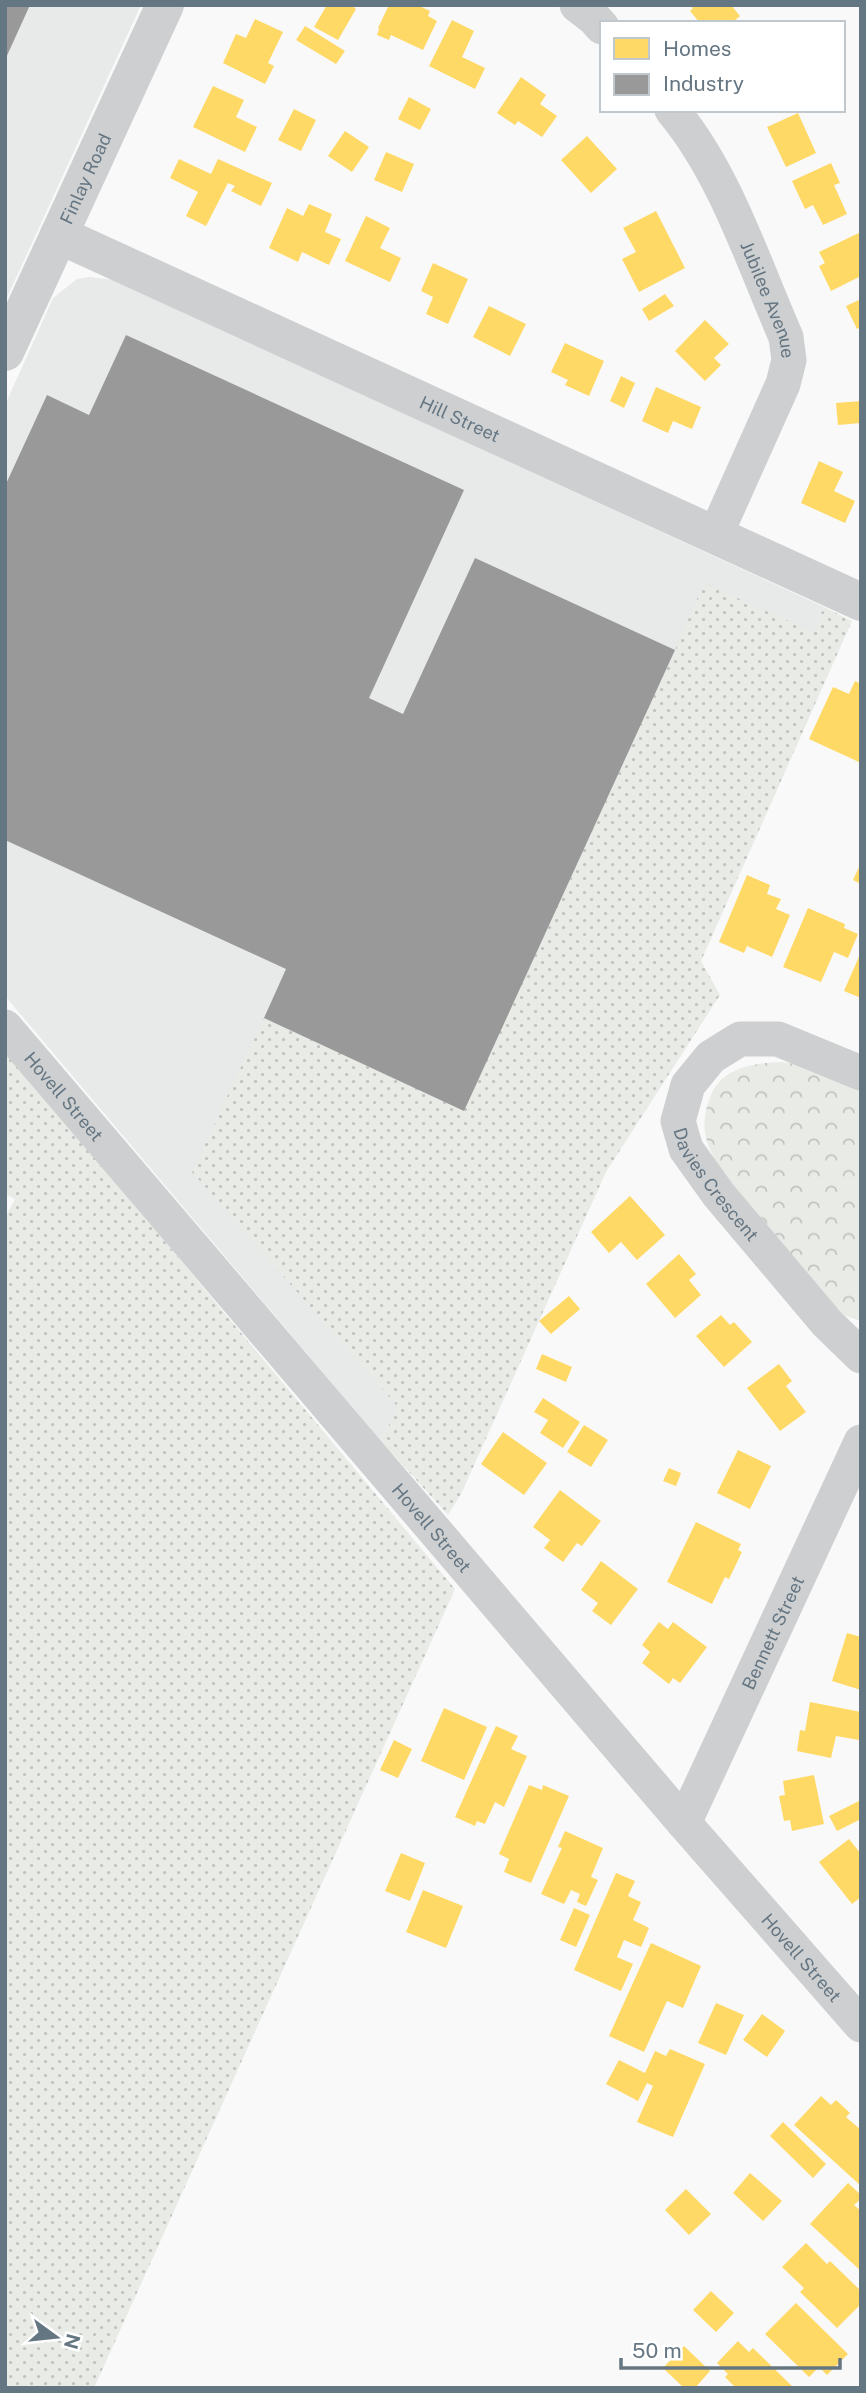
<svg xmlns="http://www.w3.org/2000/svg" width="866" height="2393" viewBox="0 0 866 2393" font-family="'Public Sans',sans-serif">
<style>
.built{fill:#e8e9e9}
.grass{fill:url(#grass-dots)}
.park{fill:url(#park-crowns)}
.homes{fill:#ffd966}
.industry{fill:#999}
.lines{fill:none;stroke-linecap:round;stroke-linejoin:round}
.minor{stroke:#cecfd0;stroke-width:35}
.tertiary{stroke:#cecfd0;stroke-width:38}
.labels{text-anchor:middle;dominant-baseline:central;stroke-width:7;stroke-linejoin:round;paint-order:stroke}
.street-label{font-size:18px;fill:#657683;stroke:#fff}
</style>
<defs>
<pattern id="grass-dots" width="8" height="8" patternUnits="userSpaceOnUse" patternTransform="scale(1.75)"><rect width="8" height="8" fill="#e8ebe6"/><path d="M2 2h.1M6 6h.1" fill="none" stroke="#c0c3c0" stroke-width="1.8" stroke-linecap="round"/></pattern>
<pattern id="park-crowns" width="20" height="18" patternUnits="userSpaceOnUse" patternTransform="scale(1.75)"><rect width="20" height="18" fill="#e8ebe6"/><path d="M2 6a3 3 0 1 1 6 0M12 15a3 3 0 1 1 6 0" fill="none" stroke="#c0c3c0"/></pattern>
</defs>
<rect width="100%" height="100%" fill="#f9f9f9"/>
<!-- built -->
<path class="built" d="M 5,5 L 141,5 L 5,302 Z
M 89,277 L 115,280 L 824,607 L 692,917 L 380,1440 L 5,996 L 5,405 L 53,298 L 77,279 Z"/>
<!-- grass -->
<path class="grass" d="M 704,583 L 813,632 L 824,607 L 852,621 L 701,961 L 720,995 L 606,1172 L 461,1494 L 448,1515 L 380,1440 L 399,1408 L 192,1172 L 264,1018 L 464,1110 L 675,650 Z
M 5,1050 L 455,1589 L 94,2388 L 5,2388 L 5,1218 L 15,1199 L 5,1194 Z"/>
<!-- park -->
<path class="park" d="M 781,1062 L 798,1064 L 861,1089 L 861,1321 L 846,1316 L 837,1309 C 813,1280 788,1252 764,1223 C 744,1199 720,1175 708,1145 C 702,1127 704,1110 712,1093 C 724,1067 755,1063 781,1062 Z"/>
<!-- homes -->
<path class="homes" d="M 327,5 L 351,5 L 356,9 L 338,40 L 314,27 Z
M 389,5 L 417,5 L 430,11 L 428,16 L 437,21 L 423,50 L 391,35 L 389,40 L 377,35 L 379,29 L 378,28 Z
M 690,5 L 731,5 L 740,16 L 732,23 L 700,23 L 690,11 L 693,8 Z
M 255,19 L 283,32 L 268,63 L 274,66 L 265,84 L 223,63 L 236,34 L 246,38 Z
M 452,20 L 474,31 L 462,57 L 485,68 L 475,89 L 429,66 Z
M 305,26 L 345,51 L 336,64 L 296,40 Z
M 521,77 L 546,95 L 540,104 L 557,116 L 542,137 L 518,121 L 515,125 L 497,113 Z
M 213,86 L 244,100 L 236,117 L 257,127 L 245,152 L 193,127 Z
M 409,97 L 431,109 L 420,130 L 398,119 Z
M 294,109 L 316,120 L 301,151 L 278,140 Z
M 798,113 L 816,153 L 786,167 L 767,127 Z
M 345,131 L 369,147 L 352,172 L 328,156 Z
M 587,136 L 617,169 L 591,193 L 561,160 Z
M 386,152 L 414,164 L 402,192 L 374,180 Z
M 179,159 L 211,174 L 218,159 L 272,183 L 261,206 L 231,191 L 235,186 L 228,183 L 206,226 L 186,216 L 198,192 L 170,178 Z
M 831,163 L 840,183 L 834,185 L 847,214 L 823,225 L 813,205 L 805,209 L 792,181 Z
M 309,204 L 332,214 L 325,232 L 341,239 L 329,265 L 302,252 L 298,262 L 269,248 L 287,208 L 303,216 Z
M 656,211 L 685,268 L 639,292 L 622,259 L 636,252 L 623,228 Z
M 366,216 L 390,228 L 380,248 L 401,258 L 390,282 L 345,261 Z
M 861,232 L 861,276 L 831,291 L 819,266 L 825,263 L 819,252 Z
M 433,263 L 468,279 L 448,324 L 426,314 L 433,297 L 421,291 Z
M 665,294 L 674,306 L 649,321 L 642,309 Z
M 861,299 L 861,327 L 857,329 L 846,306 Z
M 489,306 L 526,324 L 510,356 L 473,337 Z
M 705,320 L 729,344 L 714,358 L 721,365 L 705,381 L 675,351 Z
M 565,343 L 604,361 L 589,396 L 565,385 L 568,380 L 551,372 Z
M 621,376 L 635,383 L 624,408 L 610,401 Z
M 656,387 L 701,407 L 692,429 L 673,421 L 668,433 L 642,421 Z
M 861,401 L 861,423 L 838,425 L 836,403 Z
M 819,461 L 843,472 L 834,491 L 855,501 L 845,523 L 801,503 Z
M 855,681 L 861,684 L 861,763 L 809,739 L 833,687 L 849,694 Z
M 861,863 L 861,884 L 853,880 Z
M 747,875 L 770,885 L 767,894 L 781,899 L 776,909 L 790,915 L 772,957 L 747,946 L 744,953 L 719,942 Z
M 808,908 L 845,924 L 844,928 L 858,934 L 848,958 L 834,952 L 821,982 L 783,967 Z
M 861,952 L 861,998 L 844,991 Z
M 630,1196 L 665,1235 L 637,1260 L 621,1242 L 609,1253 L 591,1232 Z
M 679,1254 L 696,1274 L 689,1280 L 701,1295 L 675,1318 L 646,1284 Z
M 569,1296 L 580,1309 L 551,1334 L 539,1321 Z
M 721,1315 L 730,1325 L 734,1322 L 752,1342 L 724,1367 L 696,1336 Z
M 542,1354 L 572,1367 L 566,1382 L 536,1369 Z
M 779,1364 L 792,1381 L 786,1386 L 806,1412 L 780,1431 L 747,1388 Z
M 543,1398 L 580,1422 L 563,1448 L 540,1433 L 548,1420 L 534,1412 Z
M 584,1425 L 608,1440 L 591,1467 L 567,1452 Z
M 503,1432 L 547,1463 L 524,1495 L 481,1464 Z
M 738,1450 L 771,1466 L 750,1509 L 717,1493 Z
M 669,1468 L 681,1473 L 676,1486 L 663,1481 Z
M 560,1490 L 601,1521 L 582,1546 L 577,1543 L 563,1562 L 544,1548 L 550,1540 L 533,1527 Z
M 696,1522 L 741,1544 L 738,1550 L 742,1552 L 729,1579 L 725,1577 L 712,1604 L 667,1582 Z
M 601,1561 L 638,1589 L 611,1625 L 592,1611 L 598,1603 L 581,1590 Z
M 659,1622 L 668,1629 L 673,1622 L 707,1647 L 680,1683 L 673,1678 L 669,1684 L 642,1663 L 650,1652 L 642,1645 Z
M 847,1633 L 861,1637 L 861,1690 L 832,1681 Z
M 810,1702 L 861,1712 L 859,1740 L 836,1736 L 831,1758 L 797,1751 L 800,1730 L 805,1731 Z
M 444,1708 L 487,1727 L 464,1780 L 421,1761 Z
M 496,1726 L 518,1736 L 511,1749 L 527,1756 L 504,1807 L 495,1802 L 485,1824 L 477,1821 L 475,1826 L 455,1817 Z
M 394,1740 L 412,1749 L 398,1778 L 380,1770 Z
M 814,1775 L 824,1824 L 792,1831 L 790,1820 L 784,1821 L 779,1796 L 785,1795 L 783,1781 Z
M 529,1785 L 542,1790 L 543,1785 L 569,1796 L 531,1883 L 504,1872 L 509,1859 L 499,1854 Z
M 859,1801 L 861,1819 L 837,1831 L 829,1816 Z
M 565,1831 L 603,1848 L 591,1877 L 598,1880 L 586,1906 L 577,1902 L 580,1894 L 571,1890 L 564,1904 L 541,1894 L 562,1848 L 558,1847 Z
M 849,1839 L 861,1854 L 861,1897 L 852,1904 L 819,1862 Z
M 401,1853 L 425,1863 L 410,1901 L 385,1891 Z
M 616,1873 L 635,1881 L 628,1896 L 641,1902 L 633,1920 L 649,1928 L 641,1947 L 624,1940 L 617,1957 L 633,1964 L 621,1991 L 574,1970 Z
M 423,1890 L 463,1906 L 446,1948 L 406,1932 Z
M 574,1908 L 590,1915 L 576,1947 L 560,1940 Z
M 651,1943 L 701,1966 L 683,2008 L 667,2001 L 644,2052 L 609,2036 Z
M 716,2003 L 744,2015 L 726,2055 L 698,2043 Z
M 762,2014 L 785,2031 L 767,2057 L 743,2040 Z
M 670,2049 L 705,2064 L 673,2137 L 637,2122 L 653,2086 L 647,2083 L 638,2101 L 606,2084 L 619,2060 L 645,2073 L 655,2051 L 666,2056 Z
M 821,2096 L 831,2105 L 836,2100 L 850,2113 L 846,2117 L 861,2130 L 861,2186 L 794,2125 Z
M 783,2122 L 826,2164 L 813,2178 L 770,2136 Z
M 750,2173 L 782,2201 L 763,2221 L 733,2193 Z
M 848,2183 L 861,2195 L 861,2199 L 854,2205 L 861,2211 L 861,2271 L 810,2224 Z
M 686,2189 L 711,2214 L 689,2235 L 665,2210 Z
M 806,2243 L 827,2264 L 830,2261 L 861,2291 L 861,2304 L 837,2328 L 800,2292 L 804,2288 L 782,2267 Z
M 711,2291 L 734,2313 L 716,2332 L 693,2310 Z
M 796,2303 L 848,2354 L 827,2375 L 819,2367 L 809,2377 L 765,2334 Z
M 738,2341 L 749,2352 L 753,2348 L 794,2388 L 736,2388 L 725,2377 L 728,2374 L 717,2363 Z
M 684,2346 L 710,2371 L 695,2388 L 684,2388 L 663,2368 Z"/>
<!-- industry -->
<path class="industry" d="M 5,5 L 30,5 L 5,60 Z
M 126,335 L 464,490 L 369,698 L 403,714 L 475,558 L 675,650 L 464,1111 L 264,1018 L 286,969 L 5,840 L 5,486 L 47,395 L 89,415 Z"/>
<g class="lines">
<!-- minor -->
<g class="minor">
<path d="M 577,5 L 594,18 L 602,27"/>
<path id="s1" d="M 672,110 C 725,173 753,262 786,337 L 789,360 L 783,384 L 715,536"/>
<path id="s2" d="M 5,1027 L 684,1823 L 861,2025"/>
<path id="s3" d="M 861,1073 L 778,1039 L 740,1039 L 711,1057 L 688,1085 L 678,1121 L 686,1149 L 719,1195 L 827,1323 L 861,1356"/>
<path id="s4" d="M 684,1823 L 861,1442"/>
</g>
<!-- tertiary -->
<g class="tertiary">
<path id="s5" d="M 59,235 L 861,602"/>
<path id="s6" d="M 5,352 L 165,5"/>
</g>
</g>
<g class="labels">
<!-- street labels -->
<g class="street-label">
<text stroke="none"><textPath href="#s6" startOffset="191">Finlay Road</textPath></text>
<text stroke="none"><textPath href="#s1" startOffset="214">Jubilee Avenue</textPath></text>
<text stroke="none"><textPath href="#s5" startOffset="441">Hill Street</textPath></text>
<text stroke="none"><textPath href="#s2" startOffset="91">Hovell Street</textPath></text>
<text stroke="none"><textPath href="#s3" startOffset="310">Davies Crescent</textPath></text>
<text stroke="none"><textPath href="#s2" startOffset="658">Hovell Street</textPath></text>
<text stroke="none"><textPath href="#s4" startOffset="210">Bennett Street</textPath></text>
<text stroke="none"><textPath href="#s2" startOffset="1225">Hovell Street</textPath></text>
</g>
</g>
<!-- border -->
<rect width="866" height="2393" fill="none" stroke="#657683" stroke-width="14"/>
<!-- legend -->
<rect x="600" y="21" width="245" height="91" fill="#ffffff" stroke="#c1c8cd" stroke-width="2"/>
<rect x="614" y="38" width="35" height="21" fill="#ffd966" stroke="#c1c8cd" stroke-width="2"/>
<text x="663" y="56" font-size="21" fill="#657683">Homes</text>
<rect x="614" y="74" width="35" height="21" fill="#999999" stroke="#c1c8cd" stroke-width="2"/>
<text x="663" y="91" font-size="21" fill="#657683">Industry</text>
<!-- north arrow -->
<g transform="translate(56 2337) rotate(105)" stroke="#ffffff" stroke-width="5" paint-order="stroke">
<path d="M0-5L12 26L0 18L-12 26Z" fill="#657683"/>
<text y="-10" font-size="19" font-weight="bold" text-anchor="middle" fill="#657683">N</text>
</g>
<!-- scale -->
<path d="M621 2358v10h219v-10" fill="none" stroke="#657683" stroke-width="3.5"/>
<text x="632" y="2358" font-size="21" fill="#657683" stroke="#ffffff" stroke-width="5" paint-order="stroke">50 m</text>
</svg>
